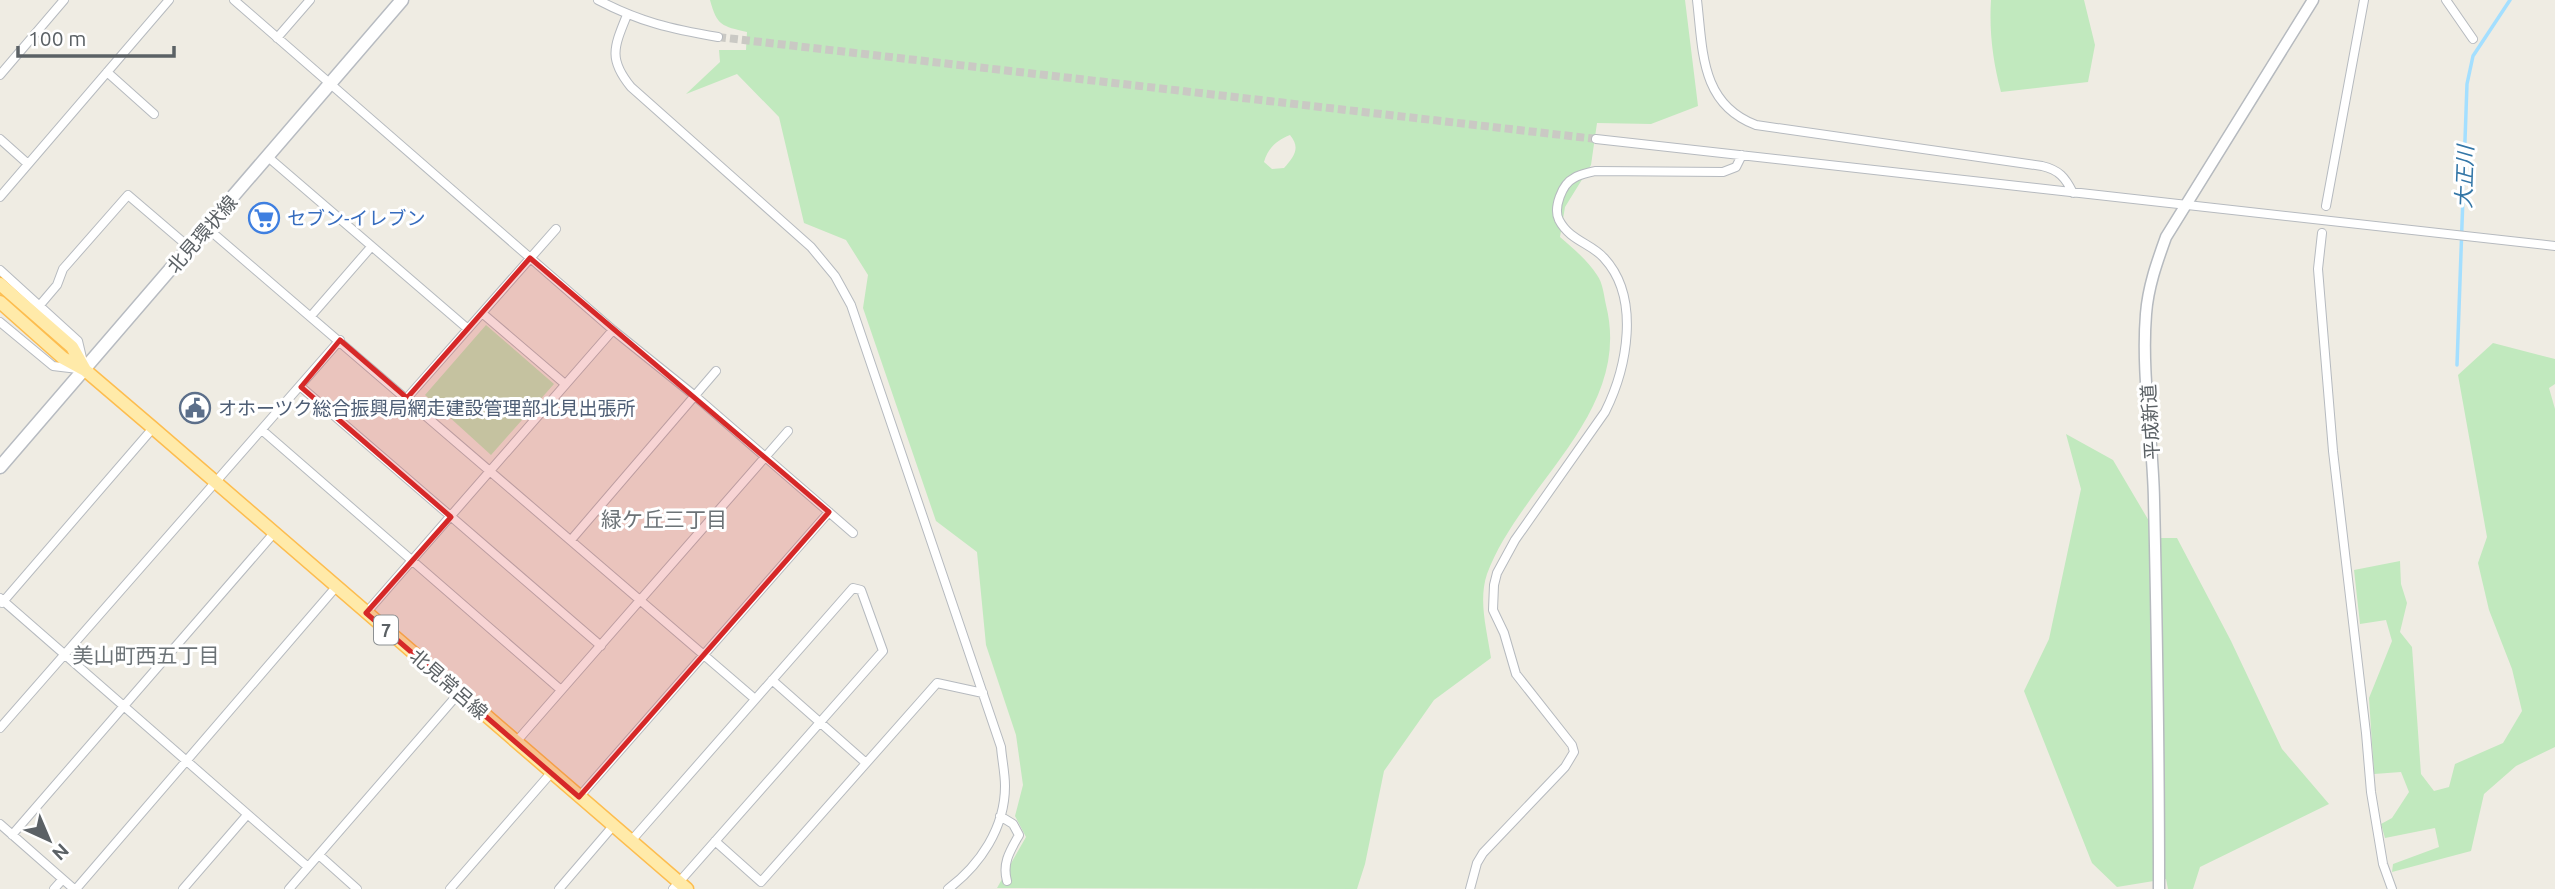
<svg xmlns="http://www.w3.org/2000/svg" width="2555" height="889" viewBox="0 0 2555 889" font-family="Ubuntu,'Noto Sans JP',sans-serif">
<style>
.green{fill:#c1e9be;fill-rule:evenodd}
.lines{fill:none;stroke-linecap:round;stroke-linejoin:round}
.stream{stroke:#a4dfff;stroke-width:3.5}
.minor-tunnel{stroke:#cac9c4;stroke-width:8;stroke-dasharray:8 4;stroke-linecap:butt}
.minor-casing{stroke:#b6babf;stroke-width:10}
.tertiary-casing{stroke:#b6babf;stroke-width:13}
.secondary-casing{stroke:#b7bbc1;stroke-width:15}
.primary-casing{stroke:#fdbd4f;stroke-width:15}
.minor{stroke:#fff;stroke-width:8}
.tertiary{stroke:#fff;stroke-width:10}
.secondary{stroke:#fff;stroke-width:12}
.primary{stroke:#ffeaa9;stroke-width:12}
.marked{fill:#d62828;fill-opacity:0.2;stroke:#d62828;stroke-width:5;stroke-linejoin:round}
.labels{text-anchor:middle;dominant-baseline:central;stroke-width:6;stroke-linejoin:round;paint-order:stroke}
.shield{fill:#fff;stroke:#8c9093;stroke-width:2}
.shield-label{font-size:18px;font-weight:bold;fill:#5b6165}
.shop-label{font-size:19px;fill:#366cbe;stroke:#fff;text-anchor:start}
.street-label{font-size:19px;fill:#5b6165;stroke:#fff}
.service-label{font-size:19px;fill:#4e5e75;stroke:#fff;text-anchor:start}
.water-label{font-size:21px;font-style:italic;fill:#3376a7;stroke:#fff}
.neighbourhood-label{font-size:21px;fill:#6c7377;stroke:#fff}
</style>
<rect width="100%" height="100%" fill="#efece3"/>
<!-- green -->
<path class="green" d="M 710,0 L 1685,0 L 1698,106 L 1651,124 L 1597,123 L 1591,165 L 1565,207 L 1560,237 C 1573,248 1588,261 1597,275 C 1603,283 1604,296 1606,305 C 1633,413 1521,483 1487,574 C 1478,601 1487,630 1491,658 L 1434,700 L 1384,771 L 1365,864 L 1357,889 L 997,888 L 1026,837 L 1015,816 L 1023,785 L 1016,735 L 986,645 L 977,552 L 936,521 L 863,308 L 868,275 L 846,240 L 804,223 L 779,117 L 737,74 L 686,94 L 720,62 L 719,50 L 746,50 L 747,32 C 722,26 717,26 710,0 ZM 1290,135 C 1301,148 1294,157 1284,168 L 1272,169 L 1264,162 C 1268,148 1277,140 1290,135 Z
M 1991,0 L 2084,0 L 2095,45 L 2088,82 L 2001,92 C 1993,62 1989,32 1991,0 Z
M 486,325 L 554,384 L 491,455 L 425,395 Z
M 2493,343 L 2555,359 L 2555,384 L 2549,388 L 2555,409 L 2555,747 L 2516,766 L 2484,794 L 2471,851 L 2392,872 L 2393,864 L 2439,847 L 2435,828 L 2385,838 L 2381,824 L 2392,818 L 2409,792 L 2401,772 L 2374,774 L 2369,698 L 2392,641 L 2386,620 L 2360,624 L 2354,570 L 2400,561 L 2401,584 L 2407,603 L 2400,632 L 2412,647 L 2421,774 L 2434,791 L 2449,787 L 2455,764 L 2503,743 L 2522,711 L 2512,669 L 2489,610 L 2478,563 L 2487,537 L 2458,375 Z
M 2066,434 L 2113,460 L 2159,538 L 2177,538 L 2231,641 L 2282,749 L 2329,804 L 2200,867 L 2193,889 L 2168,889 L 2166,879 L 2117,887 L 2092,863 L 2024,691 L 2049,639 L 2081,489 Z"/>
<g class="lines">
<!-- stream -->
<path class="stream" d="M 2457,365 L 2467,84 L 2473,56 L 2510,0"/>
<!-- minor-tunnel -->
<path class="minor-tunnel" d="M 718,37 L 1596,139"/>
<!-- minor casing -->
<g class="minor-casing">
<path id="minor" d="M 234,0 L 613,330 L 695,396 L 853,533
M 598,0 C 640,22 671,29 718,37
M 1697,0 C 1703,50 1700,104 1756,125 L 2042,166 C 2059,170 2065,177 2073,193
M 2446,0 L 2473,39
M 627,15 C 614,47 608,59 631,87 L 811,247 L 835,276 L 851,305 L 1001,747 C 1002,760 1005,773 1005,786 C 1005,828 980,865 948,889
M 277,38 L 310,0
M 107,72 L 154,114
M 0,75 L 64,0
M 0,139 L 28,164
M 1596,139 L 2555,246
M 268,157 L 468,329
M 0,197 L 169,0
M 2326,206 L 2364,0
M 207,228 L 755,699
M 2322,233 L 2318,269 L 2333,451 L 2366,733 L 2371,792 L 2383,864 L 2392,889
M 0,270 L 78,341 L 82,358
M 40,305 L 57,285 L 63,269 L 128,195 L 190,248
M 482,313 L 565,384
M 311,316 L 371,247
M 0,322 L 53,366 L 78,369
M 301,387 L 601,646
M 407,398 L 556,229
M 263,431 L 561,690
M 571,540 L 716,371
M 0,598 L 308,867
M 2,603 L 153,428
M 366,613 L 613,330
M 772,680 L 866,763
M 0,728 L 340,340
M 516,742 L 788,431
M 579,797 L 829,512
M 1000,816 L 1013,824 L 1019,835 C 1010,851 1002,863 1007,881
M 0,824 L 74,889
M 12,835 L 274,533
M 631,841 L 853,588 L 861,590 L 883,651 L 673,889
M 715,841 L 761,882 L 937,683 L 983,693
M 319,855 L 357,889
M 54,889 L 62,880
M 76,889 L 336,587
M 183,889 L 247,815
M 289,889 L 459,693
M 450,889 L 551,773
M 559,889 L 613,826
M 1470,889 L 1477,863 L 1483,853 L 1565,767 L 1574,752 L 1572,745 L 1516,674 L 1504,633 L 1493,610 L 1494,585 L 1497,573 L 1515,540 L 1605,412 C 1627,368 1641,298 1604,258 C 1591,243 1570,241 1559,220 C 1553,208 1562,184 1574,178 C 1580,174 1588,173 1595,171 L 1723,172 L 1736,167 L 1742,155"/>
</g>
<!-- tertiary casing -->
<g class="tertiary-casing">
<path id="tertiary" d="M 2159,889 C 2159,759 2157,630 2154,500 C 2153,439 2141,375 2146,314 C 2148,287 2157,262 2166,237 L 2313,0"/>
</g>
<!-- secondary casing -->
<g class="secondary-casing">
<path id="secondary" d="M 0,467 L 402,0"/>
</g>
<!-- primary casing -->
<g class="primary-casing">
<path id="primary" d="M 0,284 L 72,347 L 85,370
M 0,302 L 63,358 L 85,370 L 153,428 L 687,889"/>
</g>
<!-- minor -->
<use href="#minor" class="minor"/>
<!-- tertiary -->
<use href="#tertiary" class="tertiary"/>
<!-- secondary -->
<use href="#secondary" class="secondary"/>
<!-- primary -->
<use href="#primary" class="primary"/>
</g>
<!-- marked area -->
<path class="marked" d="M 530,258 L 829,512 L 579,797 L 366,613 L 451,517 L 301,387 L 340,340 L 407,398 Z"/>
<!-- icons -->
<defs>
<g id="supermarket-ring" transform="scale(1.575)"><circle r="9.5" fill="#fff" stroke="#3f7fe0" stroke-width="1.5"/><path d="M-6-5.5h2.5l.6 2H6L4.5 2H-2.5L-4.4-4H-6ZM-1.5 3.2a1.3 1.3 0 1 0 .1 0ZM3 3.2a1.3 1.3 0 1 0 .1 0Z" fill="#3f7fe0"/></g>
<g id="civic-ring" transform="scale(1.575)"><circle r="9.5" fill="#fff" stroke="#5c6f8a" stroke-width="1.5"/><path d="M-.6-6.5H3V-4.5H.6V-3L4-1V1h2V6H-6V1h2V-1L-.6-3ZM-1.2 2.5V6h2.4V2.5Z" fill="#5c6f8a"/></g>
</defs>
<g fill-rule="evenodd">
<use href="#supermarket-ring" x="264" y="218"/>
<use href="#civic-ring" x="195" y="408"/>
</g>
<g class="labels">
<!-- shield labels -->
<rect class="shield" x="374" y="615.5" width="24" height="29" rx="5"/>
<g class="shield-label">
<text x="386" y="630">7</text>
</g>
<!-- shop labels -->
<g class="shop-label">
<text x="287" y="218">セブン-イレブン</text>
</g>
<!-- street labels -->
<g class="street-label">
<text transform="translate(202 234) rotate(-49)">北見環状線</text>
<text transform="translate(2150 422) rotate(-93)">平成新道</text>
<text transform="translate(449 684) rotate(41)">北見常呂線</text>
</g>
<!-- service labels -->
<g class="service-label">
<text x="218" y="408">オホーツク総合振興局網走建設管理部北見出張所</text>
</g>
<!-- water labels -->
<g class="water-label">
<text transform="translate(2464 177) rotate(-88)">大正川</text>
</g>
<!-- neighbourhood labels -->
<g class="neighbourhood-label">
<text x="664" y="519">緑ケ丘三丁目</text>
<text x="146" y="655">美山町西五丁目</text>
</g>
</g>
<!-- north arrow -->
<g transform="translate(49 840) rotate(136)" stroke="#ffffff" stroke-width="5" paint-order="stroke">
<path d="M0-5L12 26L0 18L-12 26Z" fill="#5b6165"/>
<text y="-10" font-size="19" font-weight="bold" text-anchor="middle" fill="#5b6165">N</text>
</g>
<!-- scale -->
<path d="M18 46v10h156v-10" fill="none" stroke="#5b6165" stroke-width="3.5"/>
<text x="28" y="46" font-size="21" fill="#5b6165" stroke="#ffffff" stroke-width="5" paint-order="stroke">100 m</text>
</svg>
